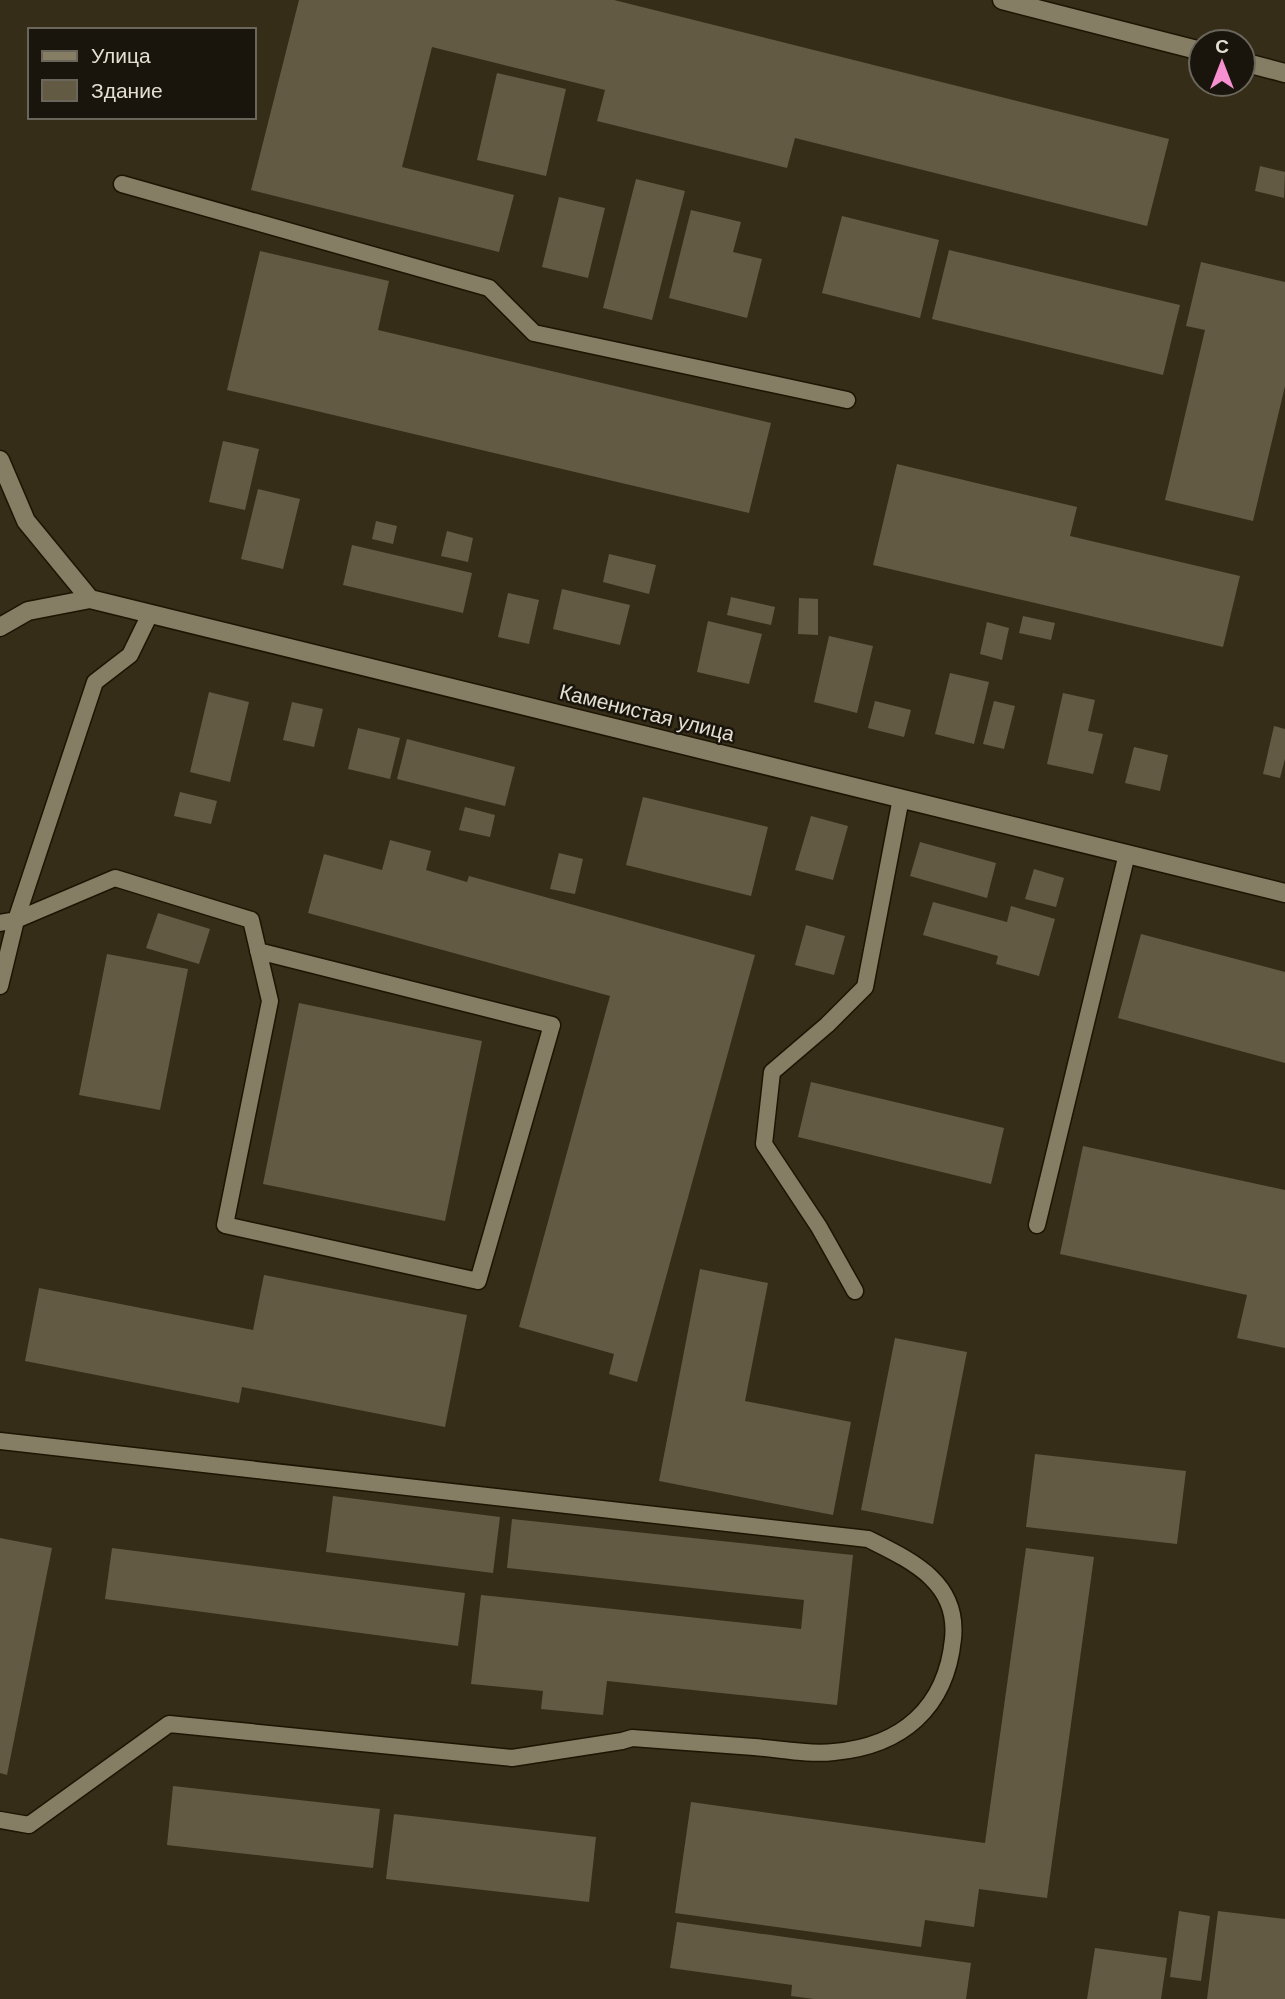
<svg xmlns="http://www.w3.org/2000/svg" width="1285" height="1999" viewBox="0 0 1285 1999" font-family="'DM Sans',sans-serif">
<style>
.building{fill:#625a43}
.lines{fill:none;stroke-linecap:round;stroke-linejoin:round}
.lane-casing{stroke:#1c1502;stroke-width:19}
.street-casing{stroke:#1c1502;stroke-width:21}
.secondary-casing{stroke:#1c1502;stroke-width:21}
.lane{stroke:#867d65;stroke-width:16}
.street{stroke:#867d65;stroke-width:18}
.secondary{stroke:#867d65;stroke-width:18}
.labels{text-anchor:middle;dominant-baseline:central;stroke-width:5;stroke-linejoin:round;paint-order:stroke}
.street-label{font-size:21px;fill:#e4dfd2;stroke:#19150c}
</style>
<rect width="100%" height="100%" fill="#352d17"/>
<!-- building -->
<path class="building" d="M 299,0 L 614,0 L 1169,139 L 1147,226 L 795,138 L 787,168 L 597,121 L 605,90 L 432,47 L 402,167 L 514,195 L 499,252 L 251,190 Z
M 497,73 L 566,89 L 546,176 L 477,160 Z
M 1260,166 L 1285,172 L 1284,198 L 1255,191 Z
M 636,179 L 685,191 L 652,320 L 603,308 Z
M 559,197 L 605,208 L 588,278 L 542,267 Z
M 691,210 L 741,222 L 733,252 L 762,259 L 747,318 L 669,298 Z
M 842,216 L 939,240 L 920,318 L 822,293 Z
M 949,250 L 1180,305 L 1163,375 L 932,319 Z
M 260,251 L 389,281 L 378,330 L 771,423 L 749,513 L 227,390 Z
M 1201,262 L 1285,282 L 1285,386 L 1253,521 L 1165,500 L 1205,330 L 1186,326 Z
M 223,441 L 259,449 L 245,510 L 209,502 Z
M 897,464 L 1077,507 L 1070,536 L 1240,576 L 1223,647 L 873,565 Z
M 258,489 L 300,499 L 283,569 L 241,559 Z
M 376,521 L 397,526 L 393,544 L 372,539 Z
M 447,531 L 473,538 L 468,562 L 441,556 Z
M 352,545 L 472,573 L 463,613 L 343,585 Z
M 609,554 L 656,565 L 649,594 L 603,582 Z
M 562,589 L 630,605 L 620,645 L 553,629 Z
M 508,593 L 539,600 L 529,644 L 498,637 Z
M 731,597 L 775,607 L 771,625 L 727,615 Z
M 799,598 L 818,599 L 818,635 L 798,634 Z
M 1023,616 L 1055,623 L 1051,640 L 1019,633 Z
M 708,621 L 762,634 L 749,684 L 697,672 Z
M 987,622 L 1009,628 L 1002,660 L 980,654 Z
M 829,636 L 873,646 L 857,713 L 814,702 Z
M 950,673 L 989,682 L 974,744 L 935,734 Z
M 209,692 L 249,702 L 230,782 L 190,772 Z
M 1063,693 L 1095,700 L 1088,731 L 1103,734 L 1093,774 L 1047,764 Z
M 875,701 L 911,710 L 904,737 L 868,728 Z
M 994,701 L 1015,706 L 1004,749 L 983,744 Z
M 292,702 L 323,709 L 314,747 L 283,740 Z
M 1274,726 L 1285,729 L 1285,759 L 1280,778 L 1263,774 Z
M 358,728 L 400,738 L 390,779 L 348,769 Z
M 407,739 L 515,767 L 505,806 L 397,779 Z
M 1134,747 L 1168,755 L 1160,791 L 1125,783 Z
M 180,792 L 217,801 L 211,824 L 174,816 Z
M 643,797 L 768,827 L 751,896 L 626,865 Z
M 465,807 L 495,815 L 490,837 L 459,830 Z
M 811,816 L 848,826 L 833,880 L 795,870 Z
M 390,840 L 431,851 L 426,870 L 467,882 L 469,876 L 755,955 L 637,1382 L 609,1374 L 614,1354 L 519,1327 L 610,996 L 308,913 L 324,854 L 382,870 Z
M 920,842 L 996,863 L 987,898 L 910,876 Z
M 559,853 L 583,859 L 575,894 L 550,889 Z
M 1034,869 L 1064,878 L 1056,907 L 1025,899 Z
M 933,902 L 1007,922 L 1011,906 L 1055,919 L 1039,976 L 996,964 L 998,956 L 923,935 Z
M 158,913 L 210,929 L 199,964 L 146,948 Z
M 806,925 L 845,936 L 834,975 L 795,965 Z
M 1141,934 L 1285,972 L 1285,1063 L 1118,1018 Z
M 107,954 L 188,969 L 160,1110 L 79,1095 Z
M 299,1003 L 482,1041 L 445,1221 L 263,1184 Z
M 811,1082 L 1004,1128 L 991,1184 L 798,1137 Z
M 1083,1146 L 1285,1190 L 1285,1348 L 1237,1338 L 1247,1295 L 1060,1254 Z
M 700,1269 L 768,1283 L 745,1401 L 851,1422 L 833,1515 L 659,1481 Z
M 264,1275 L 467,1315 L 445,1427 L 242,1387 L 239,1403 L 25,1361 L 39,1288 L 253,1330 Z
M 895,1338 L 967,1352 L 933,1524 L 861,1510 Z
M 1035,1454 L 1186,1471 L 1177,1544 L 1026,1527 Z
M 333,1496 L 500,1517 L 493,1573 L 326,1552 Z
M 512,1519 L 853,1555 L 837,1705 L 607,1681 L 603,1715 L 541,1709 L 543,1691 L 471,1684 L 481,1595 L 801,1629 L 804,1600 L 507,1568 Z
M 0,1538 L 52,1548 L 7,1775 L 0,1773 Z
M 112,1548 L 465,1593 L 458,1646 L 105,1599 Z
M 1026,1548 L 1094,1557 L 1047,1898 L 979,1889 L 974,1927 L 925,1920 L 921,1947 L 675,1913 L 691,1802 L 985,1843 Z
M 173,1786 L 380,1809 L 373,1868 L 167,1845 Z
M 394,1814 L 596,1837 L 589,1902 L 386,1879 Z
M 1179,1911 L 1210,1916 L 1201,1981 L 1170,1977 Z
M 1218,1911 L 1285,1919 L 1285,1999 L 1207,1999 Z
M 677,1922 L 971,1963 L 966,1999 L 814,1999 L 791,1996 L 792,1985 L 670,1968 Z
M 1095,1948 L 1167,1958 L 1161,1999 L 1087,1999 Z"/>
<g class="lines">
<!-- lane casing -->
<g class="lane-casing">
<path id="lane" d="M 122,184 L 489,288 L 534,333 L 847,400
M 0,923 L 16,920 L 115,878 L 251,920 L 270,1001 L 225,1225 L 478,1281 L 552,1025 L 258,951
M 0,986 L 16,920 L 95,682 L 130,655 L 150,614
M 1037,1225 L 1127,854
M 855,1291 L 819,1227 L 764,1144 L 772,1072 L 827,1025 L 865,987 L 901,798
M 0,1441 L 868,1539 C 912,1561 959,1582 953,1639 C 946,1708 902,1746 834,1752 C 809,1755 780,1749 754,1747 C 714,1744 673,1741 632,1738 L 622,1741 L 512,1758 L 169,1724 L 29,1825 L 0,1820"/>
</g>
<!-- street casing -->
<g class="street-casing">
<path id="street" d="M 0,460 L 26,521 L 90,599
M 0,627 L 28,611 L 90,599 L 1285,893"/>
</g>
<!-- secondary casing -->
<g class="secondary-casing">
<path id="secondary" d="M 1002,0 L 1201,51
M 1243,62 L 1285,73"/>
</g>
<!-- lane -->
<use href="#lane" class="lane"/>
<!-- street -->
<use href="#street" class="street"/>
<!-- secondary -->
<use href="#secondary" class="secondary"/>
</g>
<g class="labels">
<!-- street labels -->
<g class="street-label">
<text transform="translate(647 713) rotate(14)">Каменистая улица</text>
</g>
</g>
<!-- legend -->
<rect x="28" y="28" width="228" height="91" fill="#19150c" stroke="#6a665b" stroke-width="2"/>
<rect x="42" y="51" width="35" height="10" fill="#867d65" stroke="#6a665b" stroke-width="2"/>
<text x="91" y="63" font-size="21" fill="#e4dfd2">Улица</text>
<rect x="42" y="80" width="35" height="21" fill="#625a43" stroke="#6a665b" stroke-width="2"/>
<text x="91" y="98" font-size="21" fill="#e4dfd2">Здание</text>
<!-- north arrow -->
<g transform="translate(1222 63)"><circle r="33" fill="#19150c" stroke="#6a665b" stroke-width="2"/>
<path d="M0-5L12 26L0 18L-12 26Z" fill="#f690d0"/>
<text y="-10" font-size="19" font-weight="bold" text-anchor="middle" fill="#e4dfd2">С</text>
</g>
</svg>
